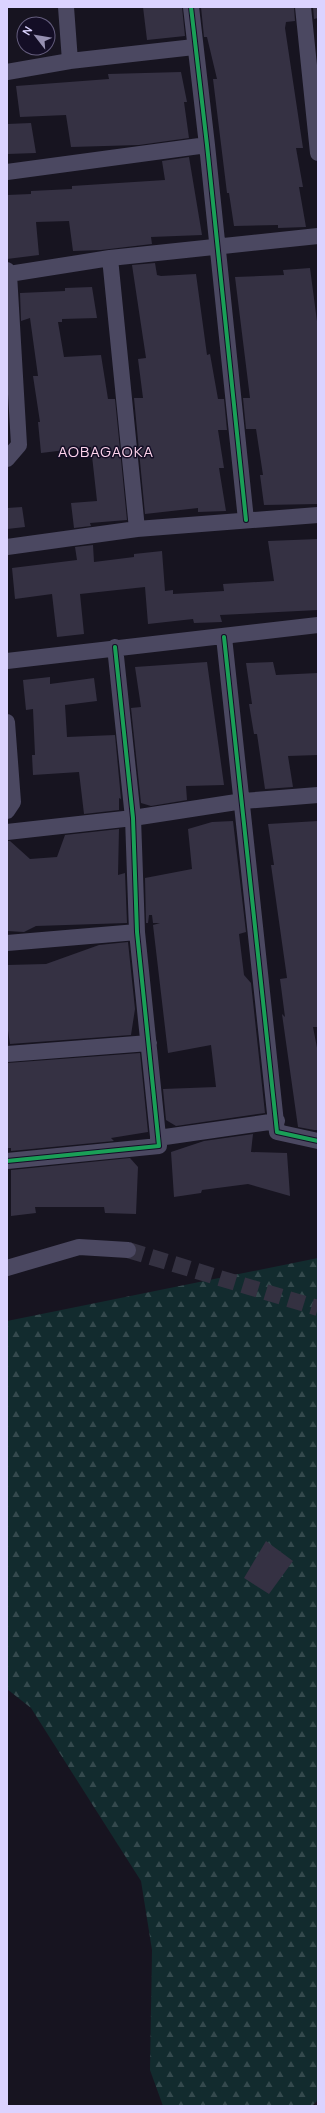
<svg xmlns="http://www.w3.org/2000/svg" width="325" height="2113" viewBox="0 0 325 2113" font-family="Manrope,sans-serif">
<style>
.forest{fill:url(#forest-firs)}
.building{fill:#353143}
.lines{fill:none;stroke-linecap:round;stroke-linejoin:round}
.street-tunnel{stroke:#343141;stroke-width:16;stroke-dasharray:16 8;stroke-linecap:butt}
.street{stroke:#4b4861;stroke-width:16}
.cycleway-casing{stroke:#140e26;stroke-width:6}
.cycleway{stroke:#1a9f57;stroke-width:4}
.labels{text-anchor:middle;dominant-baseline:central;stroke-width:3;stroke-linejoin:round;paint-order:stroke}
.neighbourhood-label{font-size:15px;letter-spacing:1px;fill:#ffd5ed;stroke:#140e26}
</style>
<defs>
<pattern id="forest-firs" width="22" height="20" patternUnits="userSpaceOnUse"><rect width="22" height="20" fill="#122b2e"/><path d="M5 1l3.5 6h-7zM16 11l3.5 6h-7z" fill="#34494d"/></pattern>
</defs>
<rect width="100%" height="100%" fill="#171420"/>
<!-- forest -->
<path class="forest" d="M 318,1258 L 318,2100 L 312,2106 L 163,2106 L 150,2070 L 152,1950 L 141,1881 L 31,1708 L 7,1689 L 7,1321 Z"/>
<!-- building -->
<path class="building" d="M 143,7 L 182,7 L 185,36 L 147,40 Z
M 201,7 L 294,7 L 295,21 L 286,22 L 285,28 L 303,148 L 296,148 L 303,187 L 299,187 L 306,227 L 278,228 L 278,225 L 234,226 L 229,193 L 227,193 L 213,79 L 217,79 L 207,37 L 204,37 Z
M 313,7 L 318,7 L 318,18 L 314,19 Z
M 181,72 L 187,102 L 184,102 L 189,138 L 139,145 L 71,147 L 66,115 L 20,117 L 16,86 L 109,79 L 108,74 Z
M 31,123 L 36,153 L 7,154 L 7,124 Z
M 189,157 L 202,235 L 151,237 L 152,244 L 101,250 L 73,251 L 69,221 L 36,222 L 39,255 L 7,259 L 7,195 L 31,194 L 31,191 L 72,189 L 72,186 L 165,180 L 162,161 Z
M 155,263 L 157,275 L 161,276 L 196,274 L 207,355 L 210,354 L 218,399 L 224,399 L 227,430 L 218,430 L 224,468 L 219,468 L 226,511 L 198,512 L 198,508 L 145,514 L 134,398 L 143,398 L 138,359 L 146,358 L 132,265 Z
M 310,268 L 318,329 L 318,504 L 264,505 L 260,475 L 263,475 L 256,429 L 246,429 L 243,398 L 250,398 L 235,277 L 284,275 L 283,270 Z
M 92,287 L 97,318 L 62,319 L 62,322 L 58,322 L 64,357 L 101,355 L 108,399 L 115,399 L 127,520 L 90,523 L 91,526 L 74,528 L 71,503 L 97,501 L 91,447 L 41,453 L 38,422 L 40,422 L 33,376 L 38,376 L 30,318 L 21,321 L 20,293 L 65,291 L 65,288 Z
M 22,507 L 25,527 L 7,529 L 7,508 Z
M 318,539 L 318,610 L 220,615 L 222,622 L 194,623 L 193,619 L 148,624 L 145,587 L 80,594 L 84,634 L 57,637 L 52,594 L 15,599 L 12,568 L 77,560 L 75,547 L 93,545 L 94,562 L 134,557 L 134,554 L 162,551 L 165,591 L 173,590 L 173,594 L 224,591 L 223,584 L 274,581 L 268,541 Z
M 207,662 L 224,785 L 186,786 L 187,800 L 151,806 L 141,803 L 131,708 L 141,707 L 135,667 Z
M 273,662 L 276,675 L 318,673 L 318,755 L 288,756 L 293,787 L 265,789 L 257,734 L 254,734 L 249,704 L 252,704 L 246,663 Z
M 50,677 L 50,684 L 94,678 L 97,701 L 65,705 L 67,737 L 115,735 L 121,799 L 119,798 L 119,810 L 84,814 L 79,772 L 33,775 L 32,755 L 35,755 L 33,709 L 26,710 L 23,680 Z
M 233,821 L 246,932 L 239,934 L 244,975 L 251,983 L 265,1113 L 176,1126 L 166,1120 L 163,1089 L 216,1087 L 211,1045 L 168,1053 L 153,925 L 160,923 L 153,923 L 152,915 L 149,915 L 148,923 L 146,923 L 145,878 L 192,869 L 188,829 L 212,822 Z
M 318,821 L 318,1027 L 313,1027 L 318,1053 L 318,1130 L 314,1130 L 298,1127 L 282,1014 L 285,1017 L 280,979 L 287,978 L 271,865 L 274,865 L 268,824 Z
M 119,829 L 118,875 L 125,873 L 127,923 L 36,926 L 24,932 L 7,931 L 7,841 L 10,841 L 30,859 L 57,857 L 65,835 Z
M 128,942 L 135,1009 L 131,1035 L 10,1044 L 7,1024 L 7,965 L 46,964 L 99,945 Z
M 140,1053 L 148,1132 L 111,1138 L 114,1141 L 11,1151 L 11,1148 L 7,1148 L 7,1063 Z
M 253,1134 L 251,1152 L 287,1153 L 290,1196 L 248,1184 L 202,1190 L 201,1193 L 174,1197 L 171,1152 L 204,1141 Z
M 130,1158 L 138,1167 L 136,1214 L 105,1213 L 104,1207 L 35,1207 L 36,1213 L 11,1216 L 11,1170 Z
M 266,1541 L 293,1561 L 269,1594 L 244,1578 Z"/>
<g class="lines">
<!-- street-tunnel -->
<path class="street-tunnel" d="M 128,1250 L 318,1308"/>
<!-- street -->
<path class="street" d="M 66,7 L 70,61
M 191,7 L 207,145 L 246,520
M 303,7 L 318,153
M 7,72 L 70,61 L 194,47
M 7,172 L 207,145
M 110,258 L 137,529
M 7,270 L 9,274 L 110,258 L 318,236
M 7,459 L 19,445 L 9,274
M 7,547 L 137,529 L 318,515
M 224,637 L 277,1132 L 318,1141
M 7,661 L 318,625
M 7,722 L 13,802 L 7,811
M 7,832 L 133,818 L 243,801 L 318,795
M 7,943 L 137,932
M 7,1054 L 149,1043
M 158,1138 L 277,1121
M 7,1161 L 159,1146 L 137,932 L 133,818 L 115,647
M 7,1268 L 79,1247 L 128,1250"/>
<!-- cycleway casing -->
<g class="cycleway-casing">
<path id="cycleway" d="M 191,7 L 207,145 L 246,520
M 224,637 L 277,1132 L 318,1141
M 7,1161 L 159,1146 L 137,932 L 133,818 L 115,647"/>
</g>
<!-- cycleway -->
<use href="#cycleway" class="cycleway"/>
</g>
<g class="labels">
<!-- neighbourhood labels -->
<g class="neighbourhood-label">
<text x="106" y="451">AOBAGAOKA</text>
</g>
</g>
<!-- border -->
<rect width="325" height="2113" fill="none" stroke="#dbd3ff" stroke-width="16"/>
<!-- north arrow -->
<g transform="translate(36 36) rotate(301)"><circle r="19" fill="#140e26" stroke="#645d7d"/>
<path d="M0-3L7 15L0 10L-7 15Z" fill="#9690b1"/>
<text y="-6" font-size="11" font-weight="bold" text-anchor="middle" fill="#dbd3ff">N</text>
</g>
</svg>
